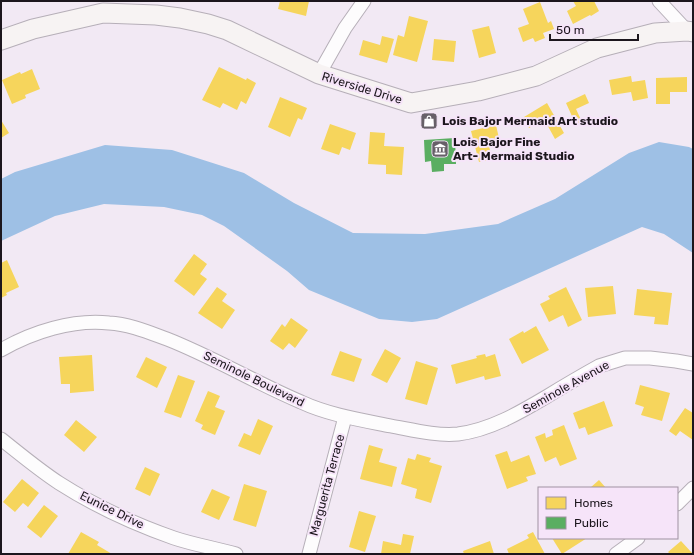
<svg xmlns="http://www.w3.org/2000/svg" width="694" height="555" viewBox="0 0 694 555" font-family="Rubik,sans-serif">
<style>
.water{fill:#9ec0e5}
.homes{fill:#f6d55c}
.public{fill:#5aae61}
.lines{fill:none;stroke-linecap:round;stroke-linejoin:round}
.street-casing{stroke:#b6afb8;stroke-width:15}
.secondary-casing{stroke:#b6afb8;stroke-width:21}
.street{stroke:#fdfcfd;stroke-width:13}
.secondary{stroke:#f7f3f3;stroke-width:19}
.labels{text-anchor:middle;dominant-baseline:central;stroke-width:4;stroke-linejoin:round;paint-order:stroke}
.street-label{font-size:12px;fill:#1c161d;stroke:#f6e4f9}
.poi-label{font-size:12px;font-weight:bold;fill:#1c161d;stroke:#f6e4f9;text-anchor:start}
</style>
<rect width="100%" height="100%" fill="#f2e9f4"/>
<!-- water -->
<path class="water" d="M 659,142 L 689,147 L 693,149 L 693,253 L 664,234 L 642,227 L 437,319 L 412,322 L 379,319 L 309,290 L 287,271 L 224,226 L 202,215 L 164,207 L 104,204 L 55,216 L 1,241 L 1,179 L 15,172 L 105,145 L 172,150 L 244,173 L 294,203 L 353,233 L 425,234 L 498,224 L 555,199 L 629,153 Z"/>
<!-- homes -->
<path class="homes" d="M 280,1 L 309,1 L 306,16 L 278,9 Z
M 573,1 L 594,1 L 599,11 L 591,16 L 590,15 L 573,24 L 567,11 L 576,6 Z
M 540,2 L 548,23 L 551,21 L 554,29 L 543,33 L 545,38 L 535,42 L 533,38 L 523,42 L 518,28 L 529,24 L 523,9 Z
M 409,16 L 428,21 L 417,62 L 393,55 L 398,35 L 404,37 Z
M 489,26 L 496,53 L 479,58 L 472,30 Z
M 382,36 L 394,39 L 387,63 L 359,55 L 363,40 L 380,45 Z
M 434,39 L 456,41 L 454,62 L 432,60 Z
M 219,67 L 246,80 L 247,78 L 256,83 L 246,104 L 241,101 L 237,110 L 223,103 L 220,108 L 202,100 Z
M 32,69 L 40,89 L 25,95 L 26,98 L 12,104 L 2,80 L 20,72 L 21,74 Z
M 631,76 L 632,82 L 645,80 L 648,98 L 633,101 L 631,92 L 612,95 L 609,80 Z
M 687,77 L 687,92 L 670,92 L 670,104 L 656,104 L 656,78 Z
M 585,94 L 589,103 L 576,109 L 582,122 L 576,125 L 566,103 Z
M 280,97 L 307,108 L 302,120 L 298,118 L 290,137 L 268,127 Z
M 547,103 L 564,133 L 555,139 L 544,119 L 529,128 L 524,117 Z
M 1,120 L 9,133 L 1,138 Z
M 330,124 L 356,133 L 350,150 L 342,147 L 339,155 L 321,149 Z
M 496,125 L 500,143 L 489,146 L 492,159 L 479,162 L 471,131 Z
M 370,132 L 385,133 L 384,146 L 404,147 L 402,175 L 386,174 L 386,165 L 368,164 Z
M 194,254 L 207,264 L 200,274 L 207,279 L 194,296 L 174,281 Z
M 7,260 L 19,287 L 6,293 L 7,295 L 1,298 L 1,263 Z
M 613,286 L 616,314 L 588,317 L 585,288 Z
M 217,287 L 227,294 L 222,301 L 235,310 L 222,329 L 198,313 Z
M 566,287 L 582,320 L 568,327 L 563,315 L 549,322 L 540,304 L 550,299 L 548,296 Z
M 637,289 L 672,293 L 668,325 L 654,324 L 655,317 L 634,315 Z
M 291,318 L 308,330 L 295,348 L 289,343 L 283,350 L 270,341 L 282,324 L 285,327 Z
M 536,326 L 549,350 L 522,364 L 509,339 L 523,331 L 524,333 Z
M 385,349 L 401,358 L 387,383 L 371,375 Z
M 340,351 L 362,359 L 354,382 L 331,375 Z
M 485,354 L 486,357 L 495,354 L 501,376 L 485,380 L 484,376 L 456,384 L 451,365 L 477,358 L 476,356 Z
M 92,355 L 94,391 L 70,393 L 70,384 L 61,384 L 59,357 Z
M 146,357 L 167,367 L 157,388 L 136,377 Z
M 416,361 L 438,368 L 427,405 L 405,399 Z
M 178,375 L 195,381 L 181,418 L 164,412 Z
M 640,385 L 670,393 L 662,421 L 641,415 L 644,407 L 635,404 Z
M 208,391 L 220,396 L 215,407 L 225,411 L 215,435 L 201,429 L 203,425 L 195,421 Z
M 604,401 L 613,426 L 588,435 L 585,427 L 579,429 L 573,413 Z
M 685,408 L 693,413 L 693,440 L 680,431 L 676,436 L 669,431 Z
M 258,419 L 273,426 L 260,455 L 238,446 L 244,433 L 251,436 Z
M 76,420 L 97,437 L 84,452 L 64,435 Z
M 564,425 L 577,459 L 560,466 L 556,457 L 545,462 L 535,437 L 545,433 L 546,438 L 553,435 L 552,430 Z
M 369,445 L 383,449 L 379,462 L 397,467 L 392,487 L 360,479 Z
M 507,451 L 511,462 L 529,455 L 536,474 L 526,477 L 528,481 L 507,489 L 495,455 Z
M 417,454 L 431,458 L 429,462 L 442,466 L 431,503 L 415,498 L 417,489 L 401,484 L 408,458 L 415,460 Z
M 145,467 L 160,474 L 150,496 L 135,489 Z
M 22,479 L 39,493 L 28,507 L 23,503 L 15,512 L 3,502 Z
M 599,480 L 606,488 L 590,488 Z
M 244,484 L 267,491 L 256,527 L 233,520 Z
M 212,489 L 230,497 L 219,520 L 201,512 Z
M 44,505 L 58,516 L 41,538 L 27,527 Z
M 359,511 L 376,516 L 365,552 L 349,547 Z
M 81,532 L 99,542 L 97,545 L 112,554 L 68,554 Z
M 533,532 L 545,554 L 509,554 L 507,549 L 529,538 L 527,535 Z
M 403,534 L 414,536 L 410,554 L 381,554 L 383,541 L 401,545 Z
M 552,538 L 587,538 L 562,554 Z
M 490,541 L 494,554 L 464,554 L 463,551 Z
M 681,541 L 693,554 L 670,554 L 668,552 Z"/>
<!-- public -->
<path class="public" d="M 455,138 L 456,164 L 444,164 L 444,171 L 432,172 L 431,161 L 425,162 L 424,140 Z"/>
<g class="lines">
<!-- street casing -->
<g class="street-casing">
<path id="street" d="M 659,1 L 687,31
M 319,74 L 345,28 L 364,1
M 1,350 C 32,332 73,319 109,323 C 129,324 148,332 167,339 C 213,357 256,383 301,402 C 329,415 361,420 391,426 C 413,430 436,436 458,434 C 490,430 519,413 546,397 C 564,386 581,376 599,366 L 625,358 L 650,358 L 676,361 L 693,364
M 1,439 C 20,454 39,470 59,483 C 95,506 134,524 174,538 C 195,545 215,548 236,554
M 677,504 L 693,488
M 309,554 L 345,417
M 616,554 L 638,538"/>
</g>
<!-- secondary casing -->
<g class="secondary-casing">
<path id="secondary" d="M 1,40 L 33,29 L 103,13 L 156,15 L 180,18 L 208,24 L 227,30 L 319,74 L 411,103 L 478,91 L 536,76 L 597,48 L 655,33 L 687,31 L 693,32"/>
</g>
<!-- street -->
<use href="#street" class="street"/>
<!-- secondary -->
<use href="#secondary" class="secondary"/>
</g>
<!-- icons -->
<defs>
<g id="shop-square" transform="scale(0.9)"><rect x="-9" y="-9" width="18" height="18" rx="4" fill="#676068" stroke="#f6e4f9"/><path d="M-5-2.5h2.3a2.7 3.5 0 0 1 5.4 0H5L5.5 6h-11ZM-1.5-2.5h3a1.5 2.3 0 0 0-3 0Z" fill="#fff"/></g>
<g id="museum-square" transform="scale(0.9)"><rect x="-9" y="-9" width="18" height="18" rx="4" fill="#676068" stroke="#f6e4f9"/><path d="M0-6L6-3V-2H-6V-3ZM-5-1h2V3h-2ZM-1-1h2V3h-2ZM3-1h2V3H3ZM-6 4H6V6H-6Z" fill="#fff"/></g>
</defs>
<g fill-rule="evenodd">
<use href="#shop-square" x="429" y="121"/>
<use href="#museum-square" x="440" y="149"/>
</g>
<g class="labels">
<!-- street labels -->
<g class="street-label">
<text transform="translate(362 88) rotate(17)">Riverside Drive</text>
<text transform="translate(254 379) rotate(26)">Seminole Boulevard</text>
<text transform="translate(566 387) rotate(-29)">Seminole Avenue</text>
<text transform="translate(327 485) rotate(-75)">Marguerita Terrace</text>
<text transform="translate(112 510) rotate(26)">Eunice Drive</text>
</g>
<!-- poi labels -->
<g class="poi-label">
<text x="442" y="121">Lois Bajor Mermaid Art studio</text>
<text x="453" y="142">Lois Bajor Fine<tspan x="453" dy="14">Art- Mermaid Studio</tspan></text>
</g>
</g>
<!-- border -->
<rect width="694" height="555" fill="none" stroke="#1c161d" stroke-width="4"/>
<!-- legend -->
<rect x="538" y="487" width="140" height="52" fill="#f6e4f9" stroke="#9f92a1"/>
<rect x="546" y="497" width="20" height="12" fill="#f6d55c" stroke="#9f92a1"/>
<text x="574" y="507" font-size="12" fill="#1c161d">Homes</text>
<rect x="546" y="517" width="20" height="12" fill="#5aae61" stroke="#9f92a1"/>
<text x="574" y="527" font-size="12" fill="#1c161d">Public</text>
<!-- scale -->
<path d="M550 34v6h88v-6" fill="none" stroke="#1c161d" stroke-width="2"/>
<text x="556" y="34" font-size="12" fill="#1c161d" stroke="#f6e4f9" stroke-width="3" paint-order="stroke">50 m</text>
</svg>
